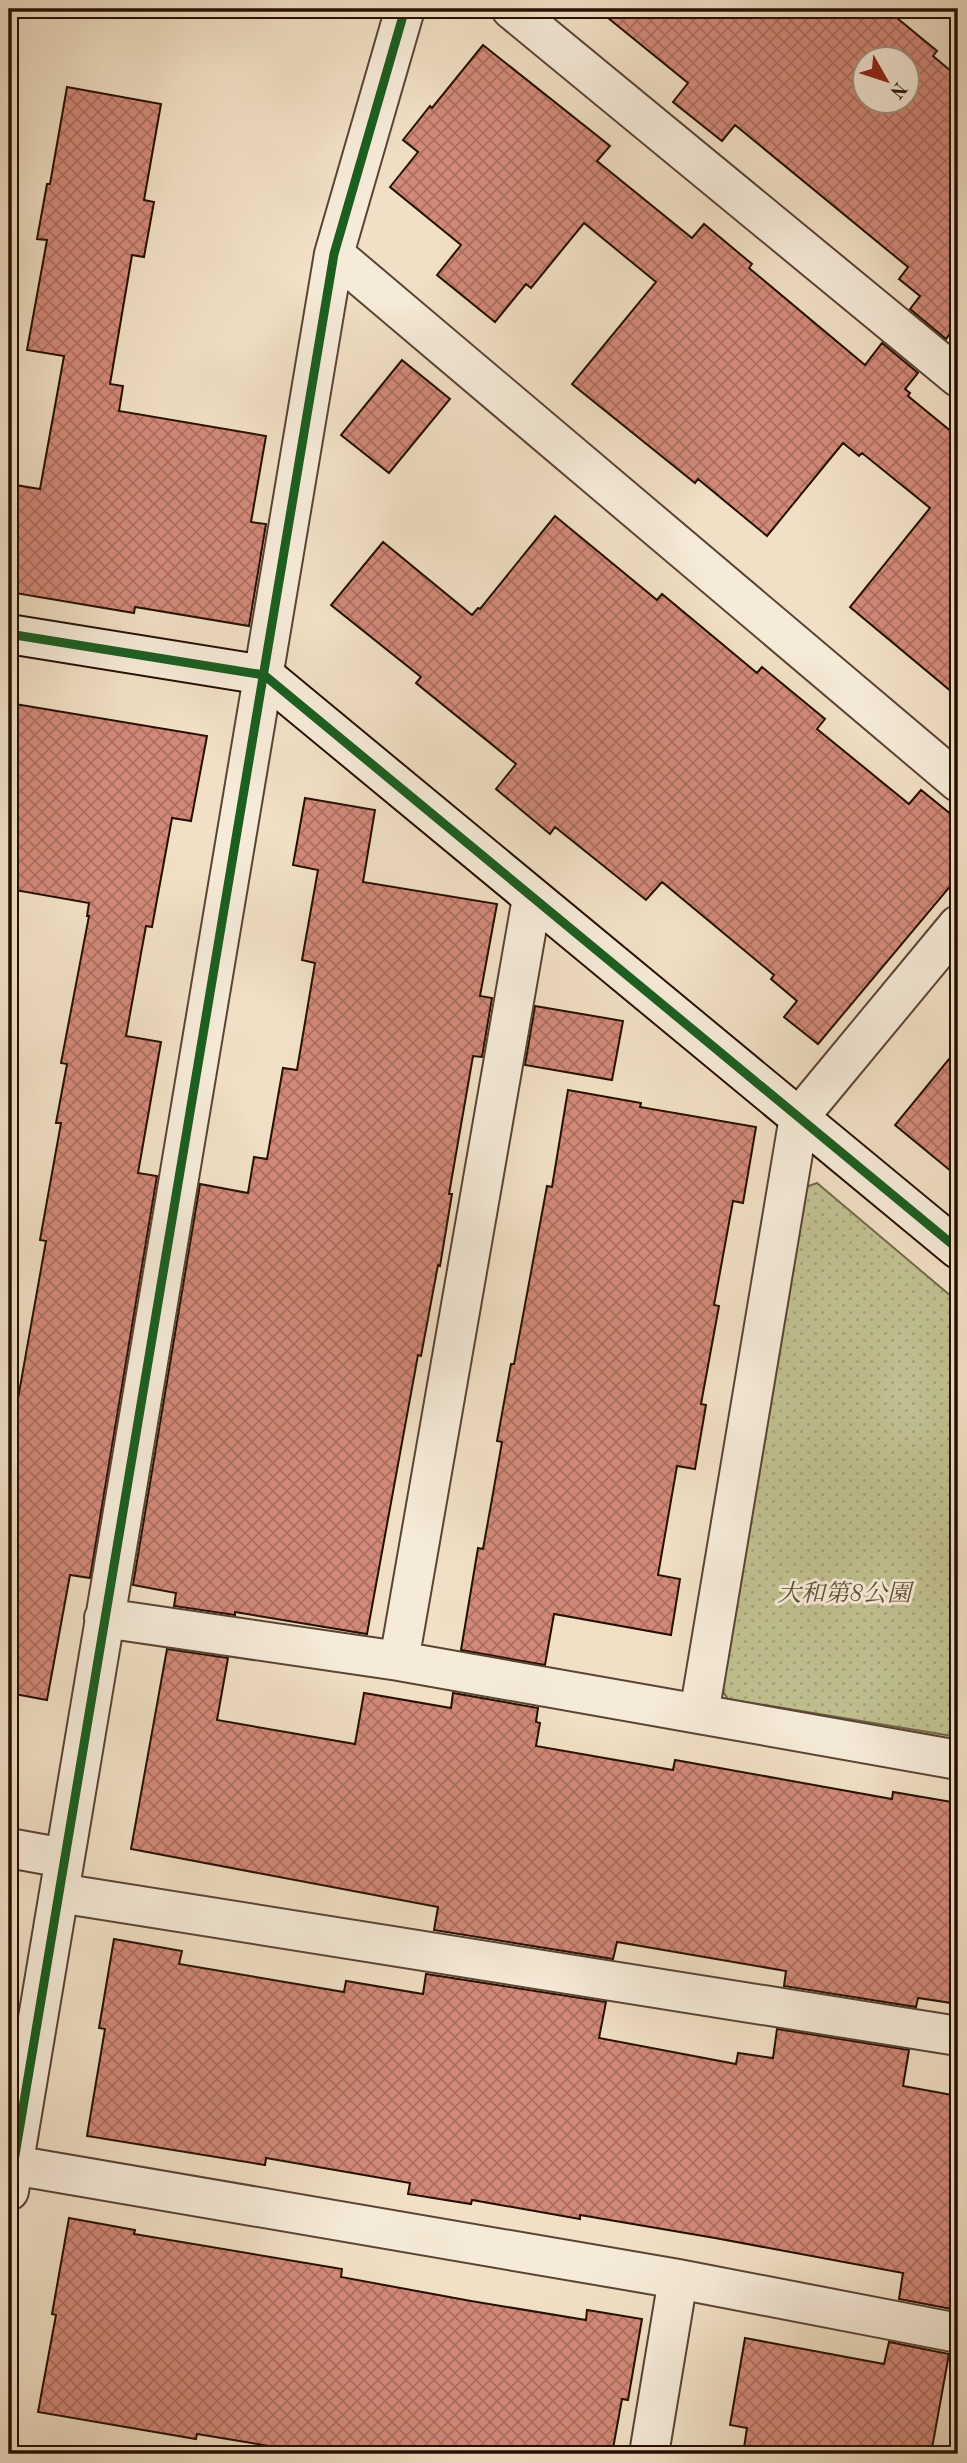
<svg xmlns="http://www.w3.org/2000/svg" width="967" height="2463" viewBox="0 0 967 2463" font-family="'Old Standard TT','Noto Serif JP',serif">
<style>
.park{fill:url(#park-dots);stroke:#74684a;stroke-width:2}
.building{fill:url(#building-cross-hatch);stroke:#261003;stroke-width:2;fill-rule:evenodd}
.lines{fill:none;stroke-linecap:round;stroke-linejoin:round}
.street-casing{stroke:#594434;stroke-width:42}
.secondary-casing{stroke:#261003;stroke-width:42}
.street{stroke:#f6ebd9;stroke-width:38}
.secondary{stroke:#f6ebd9;stroke-width:38}
.cycleway-casing{stroke:#f6ebd9;stroke-width:13}
.cycleway{stroke:#1b5e20;stroke-width:9}
.labels{text-anchor:middle;dominant-baseline:central;stroke-width:6;stroke-linejoin:round;paint-order:stroke}
.park-label{font-size:24px;font-style:italic;fill:#5c4e34;stroke:#f6ebd9}
</style>
<defs>
<pattern id="park-dots" width="8" height="8" patternUnits="userSpaceOnUse" patternTransform="scale(1.75)"><rect width="8" height="8" fill="#c1c090"/><path d="M2 2h.1M6 6h.1" fill="none" stroke="#a6a47b" stroke-width="1.8" stroke-linecap="round"/></pattern>
<pattern id="building-cross-hatch" width="8" height="8" patternUnits="userSpaceOnUse" patternTransform="scale(1.75)"><rect width="8" height="8" fill="#d38979"/><path d="M0 0l8 8M0 8l8-8" fill="none" stroke="#ab6f61"/></pattern>
</defs>
<rect width="100%" height="100%" fill="#f1e0c5"/>
<filter id="stains"><feTurbulence type="fractalNoise" baseFrequency=".00286" numOctaves="4"/><feColorMatrix values="0 0 0 0 .2 0 0 0 0 .09 0 0 0 0 .02 0 0 0 .5 -.17"/></filter>
<radialGradient id="worn" r=".72"><stop offset=".6" stop-color="#630" stop-opacity="0"/><stop offset="1" stop-color="#630" stop-opacity=".3"/></radialGradient>
<!-- park -->
<path class="park" d="M 817,1183 L 958,1302 L 958,1737 L 728,1699 L 715,1680 L 792,1192 Z"/>
<!-- building -->
<path class="building" d="M 597,9 L 886,9 L 937,51 L 933,56 L 958,77 L 958,327 L 956,325 L 946,339 L 910,309 L 920,296 L 899,279 L 908,267 L 735,125 L 722,141 L 673,102 L 688,83 ZM 865,60 L 907,60 L 907,102 L 865,102 Z
M 483,45 L 610,146 L 597,161 L 692,238 L 704,224 L 752,264 L 749,268 L 865,365 L 882,343 L 918,373 L 905,389 L 910,393 L 908,396 L 958,437 L 958,697 L 850,607 L 930,508 L 862,453 L 859,456 L 843,443 L 767,536 L 698,479 L 695,483 L 572,384 L 656,282 L 584,223 L 531,288 L 526,284 L 495,322 L 437,275 L 461,245 L 390,187 L 418,152 L 403,140 L 430,106 L 432,108 Z
M 67,87 L 161,104 L 144,200 L 154,202 L 144,257 L 132,255 L 110,384 L 123,386 L 119,411 L 266,436 L 251,522 L 266,524 L 249,626 L 135,607 L 134,613 L 9,592 L 9,484 L 40,489 L 64,356 L 27,350 L 47,240 L 37,239 L 47,184 L 50,184 Z
M 402,360 L 450,399 L 389,473 L 341,435 Z
M 555,516 L 657,600 L 662,594 L 757,673 L 762,667 L 825,719 L 817,729 L 909,804 L 921,790 L 958,820 L 958,877 L 818,1044 L 784,1017 L 797,1001 L 771,979 L 774,975 L 662,882 L 646,900 L 555,827 L 550,834 L 496,789 L 516,764 L 416,683 L 421,677 L 331,605 L 383,542 L 472,615 L 478,608 L 480,609 Z
M 9,703 L 207,736 L 191,821 L 172,818 L 152,927 L 146,926 L 126,1036 L 161,1042 L 138,1173 L 157,1176 L 90,1578 L 70,1575 L 47,1700 L 9,1693 L 9,1449 L 46,1241 L 40,1240 L 61,1123 L 56,1123 L 67,1064 L 61,1063 L 89,916 L 87,916 L 89,903 L 9,889 Z
M 305,798 L 375,810 L 363,882 L 497,904 L 480,996 L 492,998 L 482,1057 L 473,1056 L 449,1194 L 452,1194 L 440,1266 L 438,1265 L 421,1356 L 418,1355 L 367,1634 L 235,1612 L 235,1615 L 174,1606 L 176,1593 L 133,1585 L 200,1184 L 248,1193 L 254,1157 L 267,1159 L 283,1068 L 297,1070 L 315,963 L 302,960 L 318,870 L 293,865 Z
M 535,1006 L 623,1021 L 612,1080 L 525,1065 Z
M 958,1048 L 958,1177 L 895,1125 Z
M 568,1090 L 641,1103 L 640,1107 L 756,1127 L 743,1203 L 733,1201 L 714,1305 L 719,1306 L 701,1404 L 706,1405 L 695,1469 L 677,1466 L 658,1575 L 680,1579 L 671,1635 L 554,1614 L 545,1665 L 461,1650 L 478,1548 L 483,1549 L 492,1499 L 502,1442 L 497,1441 L 511,1364 L 514,1364 L 547,1186 L 552,1187 Z
M 167,1649 L 228,1658 L 217,1720 L 355,1744 L 364,1693 L 451,1708 L 453,1693 L 538,1708 L 536,1722 L 540,1723 L 536,1746 L 673,1770 L 675,1760 L 892,1799 L 893,1792 L 958,1803 L 958,2004 L 918,1998 L 916,2007 L 784,1986 L 786,1971 L 617,1942 L 613,1959 L 434,1930 L 438,1907 L 131,1849 Z
M 114,1939 L 182,1951 L 179,1964 L 344,1992 L 346,1981 L 423,1994 L 426,1974 L 606,2002 L 599,2038 L 736,2064 L 738,2053 L 773,2058 L 777,2029 L 909,2050 L 903,2086 L 958,2096 L 957,2310 L 899,2299 L 903,2273 L 715,2238 L 580,2215 L 580,2219 L 472,2200 L 471,2204 L 408,2194 L 410,2183 L 266,2158 L 265,2165 L 87,2136 L 105,2029 L 99,2028 Z
M 69,2218 L 135,2230 L 134,2234 L 342,2269 L 341,2277 L 471,2301 L 586,2320 L 587,2310 L 642,2319 L 628,2400 L 622,2399 L 612,2454 L 317,2454 L 197,2434 L 196,2439 L 38,2412 L 56,2315 L 52,2314 Z
M 745,2338 L 884,2364 L 889,2342 L 949,2354 L 931,2454 L 743,2454 L 747,2428 L 730,2425 Z"/>
<g class="lines">
<!-- street casing -->
<g class="street-casing">
<path id="street" d="M 511,9 L 958,377
M 334,254 L 958,782
M 958,925 L 799,1117 L 699,1714 L 958,1760
M 104,1618 L 399,1661 L 699,1714
M 399,1661 L 532,898
M 9,1848 L 64,1858
M 59,1893 L 958,2036
M 13,2165 L 678,2279 L 958,2333
M 9,2191 L 334,254 L 405,9
M 649,2454 L 678,2279"/>
</g>
<!-- secondary casing -->
<g class="secondary-casing">
<path id="secondary" d="M 9,634 L 264,675 L 958,1249"/>
</g>
<!-- street -->
<use href="#street" class="street"/>
<!-- secondary -->
<use href="#secondary" class="secondary"/>
<!-- cycleway casing -->
<g class="cycleway-casing">
<path id="cycleway" d="M 9,634 L 264,675 L 958,1249
M 9,2191 L 334,254 L 405,9"/>
</g>
<!-- cycleway -->
<use href="#cycleway" class="cycleway"/>
</g>
<g class="labels">
<!-- park labels -->
<g class="park-label">
<text x="844" y="1595">大和第8公園</text>
</g>
</g>
<!-- margin -->
<rect width="967" height="2463" fill="none" stroke="#f1e0c5" stroke-width="35"/>
<rect x="10" y="10" width="946" height="2442" fill="none" stroke="#261003" stroke-width="3.5"/>
<rect x="18" y="18" width="932" height="2428" fill="none" stroke="#261003" stroke-width="2"/>
<!-- north arrow -->
<g transform="translate(886 80) rotate(129)"><circle r="33" fill="#f6ebd9" stroke="#a39383" stroke-width="2"/>
<path d="M0-5L12 26L0 18L-12 26Z" fill="#8f2418"/>
<text y="-10" font-size="19" font-weight="bold" text-anchor="middle" fill="#261003">N</text>
</g>
<rect width="100%" height="100%" filter="url(#stains)"/>
<rect width="100%" height="100%" fill="url(#worn)"/>
</svg>
